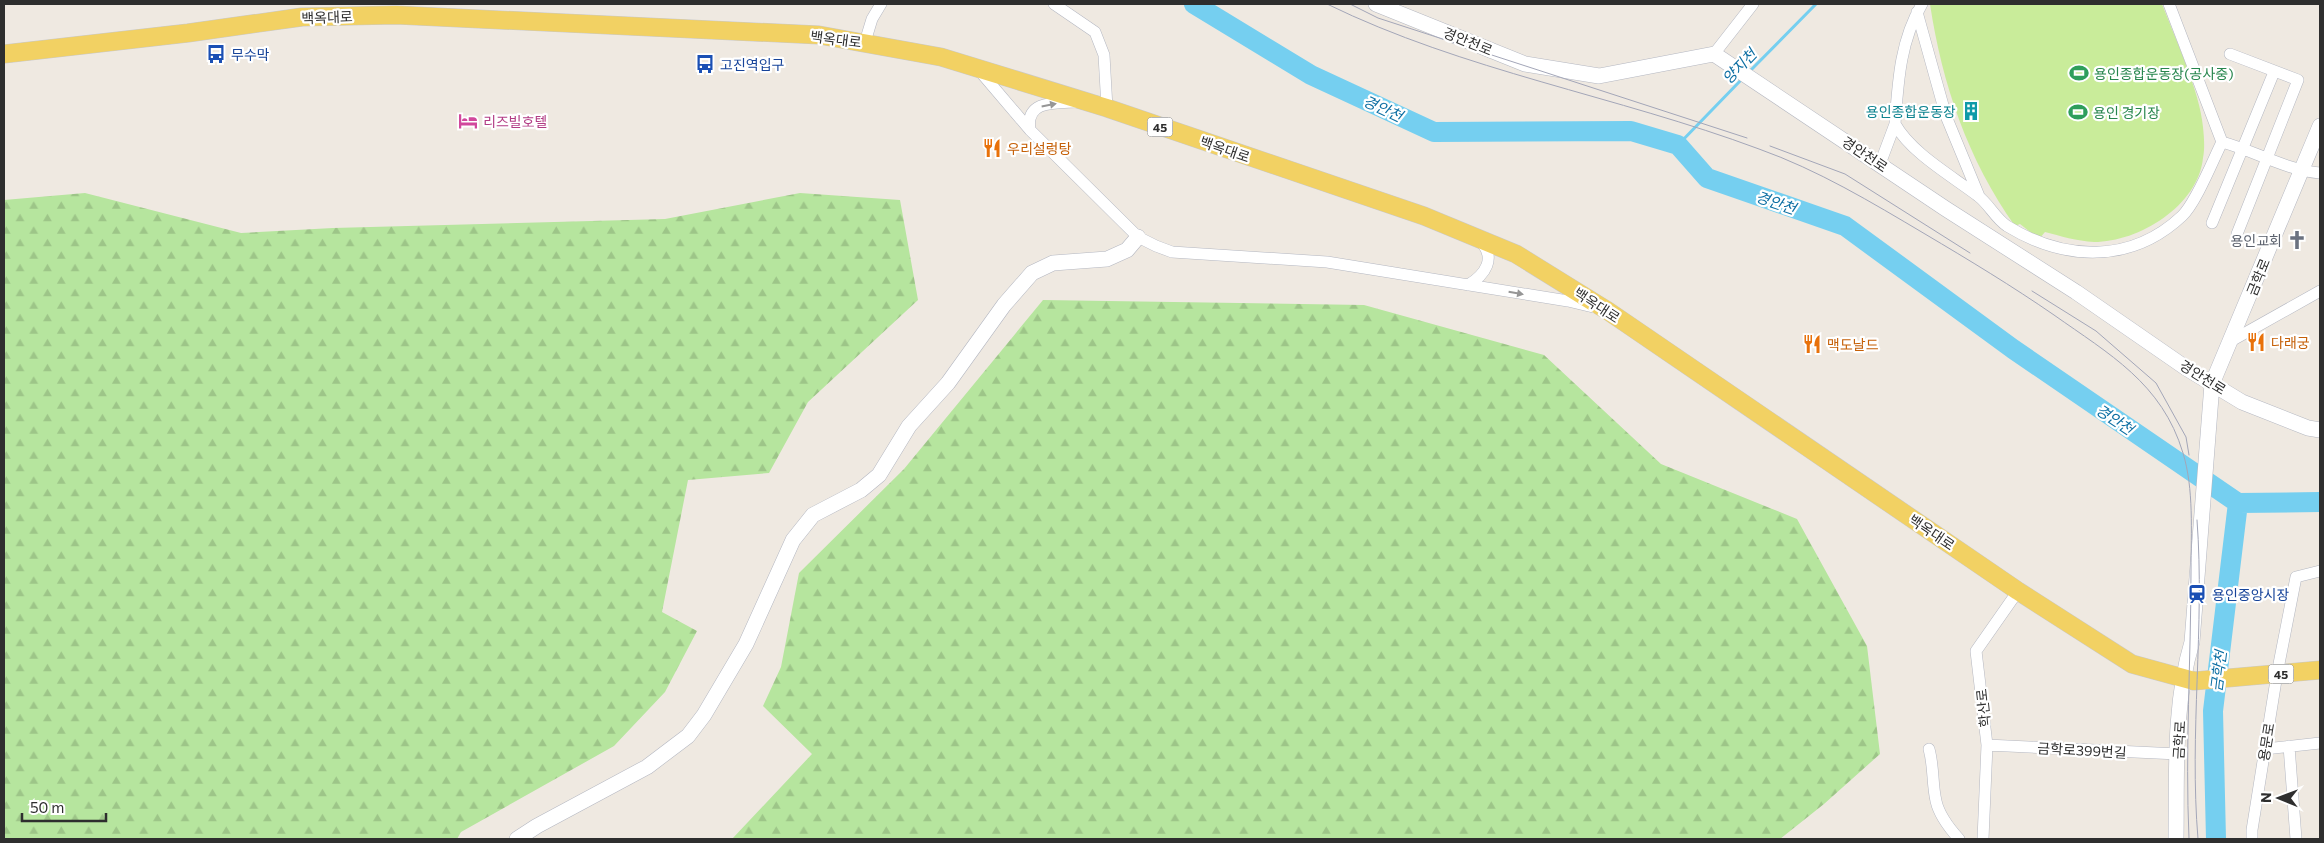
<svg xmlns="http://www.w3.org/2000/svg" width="2324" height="843" viewBox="0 0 2324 843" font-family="Commissioner,'Noto Sans KR',sans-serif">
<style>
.forest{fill:url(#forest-firs)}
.pitch{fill:#c9ec9a}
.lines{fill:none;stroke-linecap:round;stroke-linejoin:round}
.stream{stroke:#75cff0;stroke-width:3}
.river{stroke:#75cff0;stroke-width:20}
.street-casing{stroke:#b4b7c1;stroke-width:12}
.secondary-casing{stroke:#b4b7c1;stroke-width:16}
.primary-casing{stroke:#c9c9c9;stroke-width:19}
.street{stroke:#fff;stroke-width:11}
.secondary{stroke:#fff;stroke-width:15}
.primary{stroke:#f2d163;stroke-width:18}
.tram{stroke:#a3a6b8;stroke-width:1}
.oneway{fill:#969696}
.labels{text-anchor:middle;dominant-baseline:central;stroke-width:4.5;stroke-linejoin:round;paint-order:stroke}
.shield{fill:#fff;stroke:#6d6d6d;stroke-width:1}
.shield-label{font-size:12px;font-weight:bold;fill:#2e2e2e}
.street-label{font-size:14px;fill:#2e2e2e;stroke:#fff}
.transit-label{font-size:14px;fill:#164399;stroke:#fff;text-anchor:start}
.leisure-label{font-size:14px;fill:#27864d;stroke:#fff;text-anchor:start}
.culture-label{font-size:14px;fill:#0d838f;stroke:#fff;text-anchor:end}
.hotel-label{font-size:14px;fill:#b23c85;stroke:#fff;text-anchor:start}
.food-label{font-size:14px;fill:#c56008;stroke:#fff;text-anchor:start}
.worship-label{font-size:14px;fill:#5b616d;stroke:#fff;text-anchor:end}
.water-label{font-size:15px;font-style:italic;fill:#0d6fa3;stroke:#fff}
</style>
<defs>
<pattern id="forest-firs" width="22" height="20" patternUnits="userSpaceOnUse" patternTransform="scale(1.25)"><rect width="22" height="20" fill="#b6e59e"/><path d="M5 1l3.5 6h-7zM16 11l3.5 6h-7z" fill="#9dc588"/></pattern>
</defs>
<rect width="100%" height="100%" fill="#efe9e1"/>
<!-- forest -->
<path class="forest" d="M 85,193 L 241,233 L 333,228 L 665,219 L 800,193 L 900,200 L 918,300 L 808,402 L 769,473 L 688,480 L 662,612 L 697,631 L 665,692 L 614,746 L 461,832 L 457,839 L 4,839 L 4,200 Z
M 1043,300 L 1364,305 L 1544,355 L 1661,464 L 1797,519 L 1867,646 L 1880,754 L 1824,804 L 1780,839 L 732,839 L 812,754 L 763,706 L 781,667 L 799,573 L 904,469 Z"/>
<!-- pitch -->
<path class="pitch" d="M 1930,4 L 2162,4 C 2175,38 2200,92 2203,127 C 2204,137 2205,148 2203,158 C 2198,206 2139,242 2094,242 C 2077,241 2060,236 2045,232 L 2039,239 L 2020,224 L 2015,226 C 1968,160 1942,84 1930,4 Z"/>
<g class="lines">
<!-- stream -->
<path class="stream" d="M 1748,73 L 1816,4
M 1678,145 L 1742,79"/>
<!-- river -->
<path class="river" d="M 1194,4 L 1311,75 L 1434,132 L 1631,131 L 1678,145 L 1707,178 L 1845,226 L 2013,349 L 2238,503 L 2320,502
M 2216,839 L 2213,711 L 2238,503"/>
<!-- street casing -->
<g class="street-casing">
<path id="street" d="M 1054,4 L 1095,32 L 1104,55 L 1107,108
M 1917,12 L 1946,116 L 1979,196
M 865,42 L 872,19 L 881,4
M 1714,54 L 1753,4
M 2230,54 L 2298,80 L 2237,234
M 978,69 L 1030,130 L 1138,237 L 1156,246 L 1172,252 L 1327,262 L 1568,301 L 1593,307
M 1895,124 C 1898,82 1900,41 1922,4
M 1030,130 C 1025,100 1055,103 1076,102
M 2222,142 C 2255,151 2286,170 2320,173
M 1880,164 L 1895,124 C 1911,153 1952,176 1978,196 C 1989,204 1995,218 2007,226 C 2064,261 2131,264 2182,216 C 2196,203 2213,160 2222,142 L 2169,4
M 2212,223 L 2274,72
M 1468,285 C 1485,275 1497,258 1480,241
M 2231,341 L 2320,291
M 1987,745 L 2178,754
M 2289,746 L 2296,839
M 1929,749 C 1934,767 1932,784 1936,801 C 1939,815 1950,829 1959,839
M 2265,749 L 2320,743
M 1983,839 L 1987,745 L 1976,651 L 2018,591
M 2252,839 L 2252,830 L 2277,674 L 2296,577 L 2320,571"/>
</g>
<!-- secondary casing -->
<g class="secondary-casing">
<path id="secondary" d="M 1376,4 L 1525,64 L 1599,76 L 1714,54 L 1946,209 L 2076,292 L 2186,368 L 2242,402 L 2308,428 L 2320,430
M 517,839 L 537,826 L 647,767 L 688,736 L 704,715 L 746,644 L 793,540 L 813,515 L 861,490 L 879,475 L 909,426 L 948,383 L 1004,305 L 1032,273 L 1053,263 L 1107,259 L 1127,250 L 1138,237
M 2176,839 C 2177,775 2173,705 2192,642 L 2212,384 L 2320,126"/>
</g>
<!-- primary casing -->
<g class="primary-casing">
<path id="primary" d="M 4,54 L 188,33 L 302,17 L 396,15 L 819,35 L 941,57 L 1107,108 L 1424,216 L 1516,254 L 1608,311 L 2018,591 L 2132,664 L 2194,681 L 2320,670"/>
</g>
<!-- street -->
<use href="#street" class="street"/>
<!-- secondary -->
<use href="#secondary" class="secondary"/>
<!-- primary -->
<use href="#primary" class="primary"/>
<!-- tram -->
<path class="tram" d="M 1327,4 C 1464,71 1617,96 1759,149 C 1818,170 1871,202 1925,234 C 1969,260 2012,286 2054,315 C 2109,354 2162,383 2183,453 C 2194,489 2191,532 2191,570 C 2191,659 2185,749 2189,839
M 1350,4 L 1378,18 L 1747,138
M 1770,146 L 1845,174 L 1970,253
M 2032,291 L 2096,331 L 2156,383 L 2186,437 L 2189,455
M 2197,520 C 2205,626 2189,733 2198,839"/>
</g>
<!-- one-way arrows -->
<defs><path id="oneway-solid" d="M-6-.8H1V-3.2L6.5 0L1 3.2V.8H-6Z" transform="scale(1.25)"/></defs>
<g class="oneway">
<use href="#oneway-solid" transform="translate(1049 105) rotate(-11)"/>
<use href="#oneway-solid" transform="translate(1516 293) rotate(10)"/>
</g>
<!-- icons -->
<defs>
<g id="bus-bare" transform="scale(1.5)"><path d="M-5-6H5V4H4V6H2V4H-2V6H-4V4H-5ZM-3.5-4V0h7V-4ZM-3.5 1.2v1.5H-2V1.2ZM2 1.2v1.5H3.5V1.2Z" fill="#1a4fb4" stroke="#fff" stroke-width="2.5" paint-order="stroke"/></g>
<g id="stadium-bare" transform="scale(1.5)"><path d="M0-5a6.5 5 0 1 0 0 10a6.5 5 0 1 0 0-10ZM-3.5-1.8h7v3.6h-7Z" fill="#2e9e5b" stroke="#fff" stroke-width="2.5" paint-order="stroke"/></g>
<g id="building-bare" transform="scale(1.5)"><path d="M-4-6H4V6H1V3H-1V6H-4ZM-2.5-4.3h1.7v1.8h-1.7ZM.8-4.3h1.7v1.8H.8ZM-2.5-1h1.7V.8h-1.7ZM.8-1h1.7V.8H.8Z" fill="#0f9aa8" stroke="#fff" stroke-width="2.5" paint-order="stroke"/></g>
<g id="hotel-bare" transform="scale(1.5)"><path d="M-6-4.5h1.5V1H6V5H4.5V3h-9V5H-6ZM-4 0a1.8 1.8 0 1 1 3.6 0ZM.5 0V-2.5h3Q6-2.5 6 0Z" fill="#d1479c" stroke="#fff" stroke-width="2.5" paint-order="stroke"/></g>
<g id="restaurant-bare" transform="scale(1.5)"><path d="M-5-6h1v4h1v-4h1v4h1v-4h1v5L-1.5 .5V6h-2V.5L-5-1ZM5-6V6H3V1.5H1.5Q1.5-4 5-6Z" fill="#e8710a" stroke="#fff" stroke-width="2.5" paint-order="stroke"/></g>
<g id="church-bare" transform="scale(1.5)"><path d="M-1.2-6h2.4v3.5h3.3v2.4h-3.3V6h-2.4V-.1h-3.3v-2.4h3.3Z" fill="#6b7280" stroke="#fff" stroke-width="2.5" paint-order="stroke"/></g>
<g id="station-bare" transform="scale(1.5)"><path d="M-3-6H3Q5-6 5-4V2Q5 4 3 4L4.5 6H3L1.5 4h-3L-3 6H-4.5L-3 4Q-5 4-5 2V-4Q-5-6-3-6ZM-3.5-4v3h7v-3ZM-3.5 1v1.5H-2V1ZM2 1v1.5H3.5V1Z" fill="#1a4fb4" stroke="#fff" stroke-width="2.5" paint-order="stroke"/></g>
</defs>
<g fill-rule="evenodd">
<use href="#bus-bare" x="216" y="54"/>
<use href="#bus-bare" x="705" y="64"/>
<use href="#stadium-bare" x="2079" y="73"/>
<use href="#building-bare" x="1971" y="111"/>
<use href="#stadium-bare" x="2078" y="112"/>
<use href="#hotel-bare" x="468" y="121"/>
<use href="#restaurant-bare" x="992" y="148"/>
<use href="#church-bare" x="2297" y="240"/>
<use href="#restaurant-bare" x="2256" y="342"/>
<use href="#restaurant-bare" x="1812" y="344"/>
<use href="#station-bare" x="2197" y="594"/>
</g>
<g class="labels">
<!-- shield labels -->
<g class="shield">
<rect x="1147.5" y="117.5" width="25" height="19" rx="4"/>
<rect x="2268.5" y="664.5" width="25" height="19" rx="4"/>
</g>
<g class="shield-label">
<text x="1160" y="127">45</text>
<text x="2281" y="674">45</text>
</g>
<!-- street labels -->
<g class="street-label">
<text transform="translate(327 17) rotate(-2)">백옥대로</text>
<text transform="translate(836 39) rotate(7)">백옥대로</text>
<text transform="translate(1468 41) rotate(22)">경안천로</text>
<text transform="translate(1225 149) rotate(19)">백옥대로</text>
<text transform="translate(1865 154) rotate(34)">경안천로</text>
<text transform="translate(2258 277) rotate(-68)">금학로</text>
<text transform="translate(1597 305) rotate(33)">백옥대로</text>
<text transform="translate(2203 377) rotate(32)">경안천로</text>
<text transform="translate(1932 532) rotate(34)">백옥대로</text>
<text transform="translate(1983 708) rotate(-96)">학산로</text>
<text transform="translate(2179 740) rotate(-87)">금학로</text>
<text transform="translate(2266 742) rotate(-81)">용문로</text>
<text transform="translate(2082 750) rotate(3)">금학로399번길</text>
</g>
<!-- transit labels -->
<g class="transit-label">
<text x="231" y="54">무수막</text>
<text x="720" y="64">고진역입구</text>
<text x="2212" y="594">용인중앙시장</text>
</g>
<!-- leisure labels -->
<g class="leisure-label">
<text x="2094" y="73">용인종합운동장(공사중)</text>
<text x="2093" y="112">용인 경기장</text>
</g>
<!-- culture labels -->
<g class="culture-label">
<text x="1956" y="111">용인종합운동장</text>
</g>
<!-- hotel labels -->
<g class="hotel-label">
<text x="483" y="121">리즈빌호텔</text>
</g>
<!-- food labels -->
<g class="food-label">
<text x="1007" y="148">우리설렁탕</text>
<text x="2271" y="342">다래궁</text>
<text x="1827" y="344">맥도날드</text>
</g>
<!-- worship labels -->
<g class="worship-label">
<text x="2282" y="240">용인교회</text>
</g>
<!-- water labels -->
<g class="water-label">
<text transform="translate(1739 66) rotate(-46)">양지천</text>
<text transform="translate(1383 108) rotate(25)">경안천</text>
<text transform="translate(1776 202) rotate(19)">경안천</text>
<text transform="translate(2115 419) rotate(34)">경안천</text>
<text transform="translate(2218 671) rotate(-83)">금학천</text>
</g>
</g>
<!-- border -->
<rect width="2324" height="843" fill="none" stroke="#2e2e2e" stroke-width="10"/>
<!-- north arrow -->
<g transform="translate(2279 798) rotate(271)" stroke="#ffffff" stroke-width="4" paint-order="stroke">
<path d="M0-4L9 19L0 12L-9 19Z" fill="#2e2e2e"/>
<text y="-8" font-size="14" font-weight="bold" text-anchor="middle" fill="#2e2e2e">N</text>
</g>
<!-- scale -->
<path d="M22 813v8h84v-8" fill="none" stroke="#2e2e2e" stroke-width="2.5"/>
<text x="30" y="813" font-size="15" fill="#2e2e2e" stroke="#ffffff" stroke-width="4" paint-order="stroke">50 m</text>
</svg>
